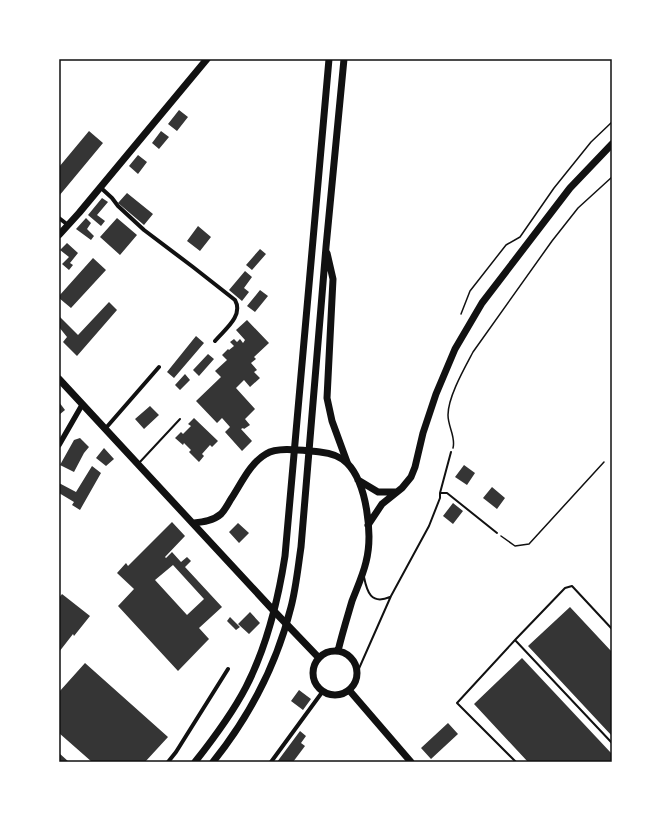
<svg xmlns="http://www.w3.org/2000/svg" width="671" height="821" viewBox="0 0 671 821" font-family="Cabin,sans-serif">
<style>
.building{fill:#353535;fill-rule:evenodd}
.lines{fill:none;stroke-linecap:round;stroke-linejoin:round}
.path{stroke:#111;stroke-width:1.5}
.service{stroke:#111;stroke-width:2}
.minor{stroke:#111;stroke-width:4}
.tertiary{stroke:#111;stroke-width:5.5}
.primary{stroke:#111;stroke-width:7}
.trunk{stroke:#111;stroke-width:7}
.neatline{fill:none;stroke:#111;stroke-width:1.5}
</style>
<rect width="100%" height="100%" fill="#fff"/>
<!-- building -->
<path class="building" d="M 179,110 L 188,117 L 177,131 L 168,124 Z
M 89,131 L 103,143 L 59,196 L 59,167 Z
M 161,131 L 169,137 L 159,149 L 152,143 Z
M 138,155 L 147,162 L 138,174 L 129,166 Z
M 127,193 L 153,214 L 144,225 L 118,203 Z
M 102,198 L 108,202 L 97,215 L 105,221 L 101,226 L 88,215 Z
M 86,218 L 91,223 L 87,229 L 94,236 L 91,240 L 76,229 Z
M 117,218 L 137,235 L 120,255 L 100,237 Z
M 198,226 L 211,237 L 200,251 L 187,241 Z
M 67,243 L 78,253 L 70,263 L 73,265 L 69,270 L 62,264 L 69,257 L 60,250 Z
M 260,249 L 266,254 L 252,270 L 246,265 Z
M 93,258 L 106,270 L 71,308 L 59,298 L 59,296 Z
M 245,271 L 252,277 L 244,288 L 249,292 L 242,301 L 229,290 Z
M 260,290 L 268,296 L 255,312 L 247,306 Z
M 109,302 L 117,310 L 77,356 L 63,342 L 67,337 L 59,327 L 59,316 L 78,335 Z
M 247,320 L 269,343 L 254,357 L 256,359 L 251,363 L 257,370 L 254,372 L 260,378 L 250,387 L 244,380 L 236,388 L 255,409 L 245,419 L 250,425 L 244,429 L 243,428 L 241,429 L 252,441 L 242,451 L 225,432 L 230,427 L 222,418 L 217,423 L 196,401 L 221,377 L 215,371 L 227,360 L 222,355 L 228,349 L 229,350 L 234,346 L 230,342 L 234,339 L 237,342 L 240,339 L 243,343 L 245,340 L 236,330 Z
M 196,336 L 204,343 L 174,378 L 167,372 Z
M 208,354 L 214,359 L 199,376 L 193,370 Z
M 185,374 L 190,380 L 180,390 L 175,385 Z
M 59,402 L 65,410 L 59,415 Z
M 150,406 L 159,415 L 144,429 L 135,419 Z
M 194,418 L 218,441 L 212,447 L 210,445 L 202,454 L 204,456 L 199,462 L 189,452 L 191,450 L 184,443 L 183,445 L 175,438 L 181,432 L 183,434 L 191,426 L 188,424 Z
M 80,438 L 89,447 L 84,453 L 74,472 L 60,465 L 74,440 Z
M 104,448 L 114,459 L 106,466 L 96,458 Z
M 464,465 L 475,473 L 467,485 L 455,477 Z
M 92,466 L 101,473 L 80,510 L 72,505 L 74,502 L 59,493 L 59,483 L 76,492 Z
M 492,487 L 505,498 L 497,509 L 483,498 Z
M 453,503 L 463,511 L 453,524 L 443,516 Z
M 172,522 L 185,536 L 165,557 L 166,558 L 172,552 L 181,562 L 187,557 L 191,561 L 185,567 L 222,607 L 199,628 L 209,639 L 178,671 L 118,606 L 134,589 L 117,573 L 126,563 L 128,566 ZM 173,565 L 204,599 L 187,615 L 155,580 Z
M 238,523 L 249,533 L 239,543 L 229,532 Z
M 62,594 L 90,616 L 74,636 L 73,634 L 59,652 L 59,598 Z
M 570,607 L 612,652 L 612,736 L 528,646 Z
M 250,612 L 260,623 L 249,634 L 238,624 Z
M 230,617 L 240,627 L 236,630 L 227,621 Z
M 522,658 L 612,754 L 612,762 L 528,762 L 474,704 Z
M 85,663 L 168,737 L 145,762 L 92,762 L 59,733 L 59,692 Z
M 299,690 L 311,699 L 303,710 L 291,701 Z
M 448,723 L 458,734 L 431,759 L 421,748 Z
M 300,731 L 306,736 L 301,743 L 305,746 L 293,762 L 277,762 Z
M 59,753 L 69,762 L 59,762 Z"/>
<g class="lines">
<!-- path -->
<path class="path" d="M 461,314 L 470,291 L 506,245 L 520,237 L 554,188 L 591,142 L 612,122
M 453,448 C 456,437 448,427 448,415 C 448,397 464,369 473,352 L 552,241 L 578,208 L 612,177
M 501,536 L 515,546 L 529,544 L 604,462"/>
<!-- service -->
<path class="service" d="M 139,463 L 180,419
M 440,493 L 451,452
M 364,577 C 367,592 371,605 390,597
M 515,640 L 612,743
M 357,673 L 391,596 L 429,526 L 440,498 L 440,493 L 447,493 L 497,533
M 516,762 L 457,703 L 515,640 L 565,588 L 572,586 L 612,629"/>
<!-- minor -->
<path class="minor" d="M 100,187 L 112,198 L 118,206 L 144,230 L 193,267 L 235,300 C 244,316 224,330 215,341
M 59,218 L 68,225
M 105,429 L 159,367
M 168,762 L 176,752 L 228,669
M 271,762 L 323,691"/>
<!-- tertiary -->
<path class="tertiary" d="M 59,445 L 82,405"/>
<!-- primary -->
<path class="primary" d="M 59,235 L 79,213 L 207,59
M 59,379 L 273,610 L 319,658
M 358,480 L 378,492 L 396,492
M 193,523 C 202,522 213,521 221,514 C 225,510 228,504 231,499 C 241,484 250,463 266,454 C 279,446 305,451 320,452 C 330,453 340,456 347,463 C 367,483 373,535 366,562 C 363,575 357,588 352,601 C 347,618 342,634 338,651
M 368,525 L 382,504 L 402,488 L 411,477 L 415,467 L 423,433 L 436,394 L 455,349 L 482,303 L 570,188 L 612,144
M313 673a22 22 0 1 1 44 0a22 22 0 1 1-44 0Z
M 349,690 L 411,762"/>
<!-- trunk -->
<path class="trunk" d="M 327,253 L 333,279 L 327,398 L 332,421 L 347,462
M 195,762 C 214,738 232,714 246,687 C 267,646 278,601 285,556 L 329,59
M 213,762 C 249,717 277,663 291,607 C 296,588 298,567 301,547 L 326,247 L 344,59"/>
</g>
<!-- border -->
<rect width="671" height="821" fill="none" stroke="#ffffff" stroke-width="120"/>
<rect x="60" y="60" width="551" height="701" class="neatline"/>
</svg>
